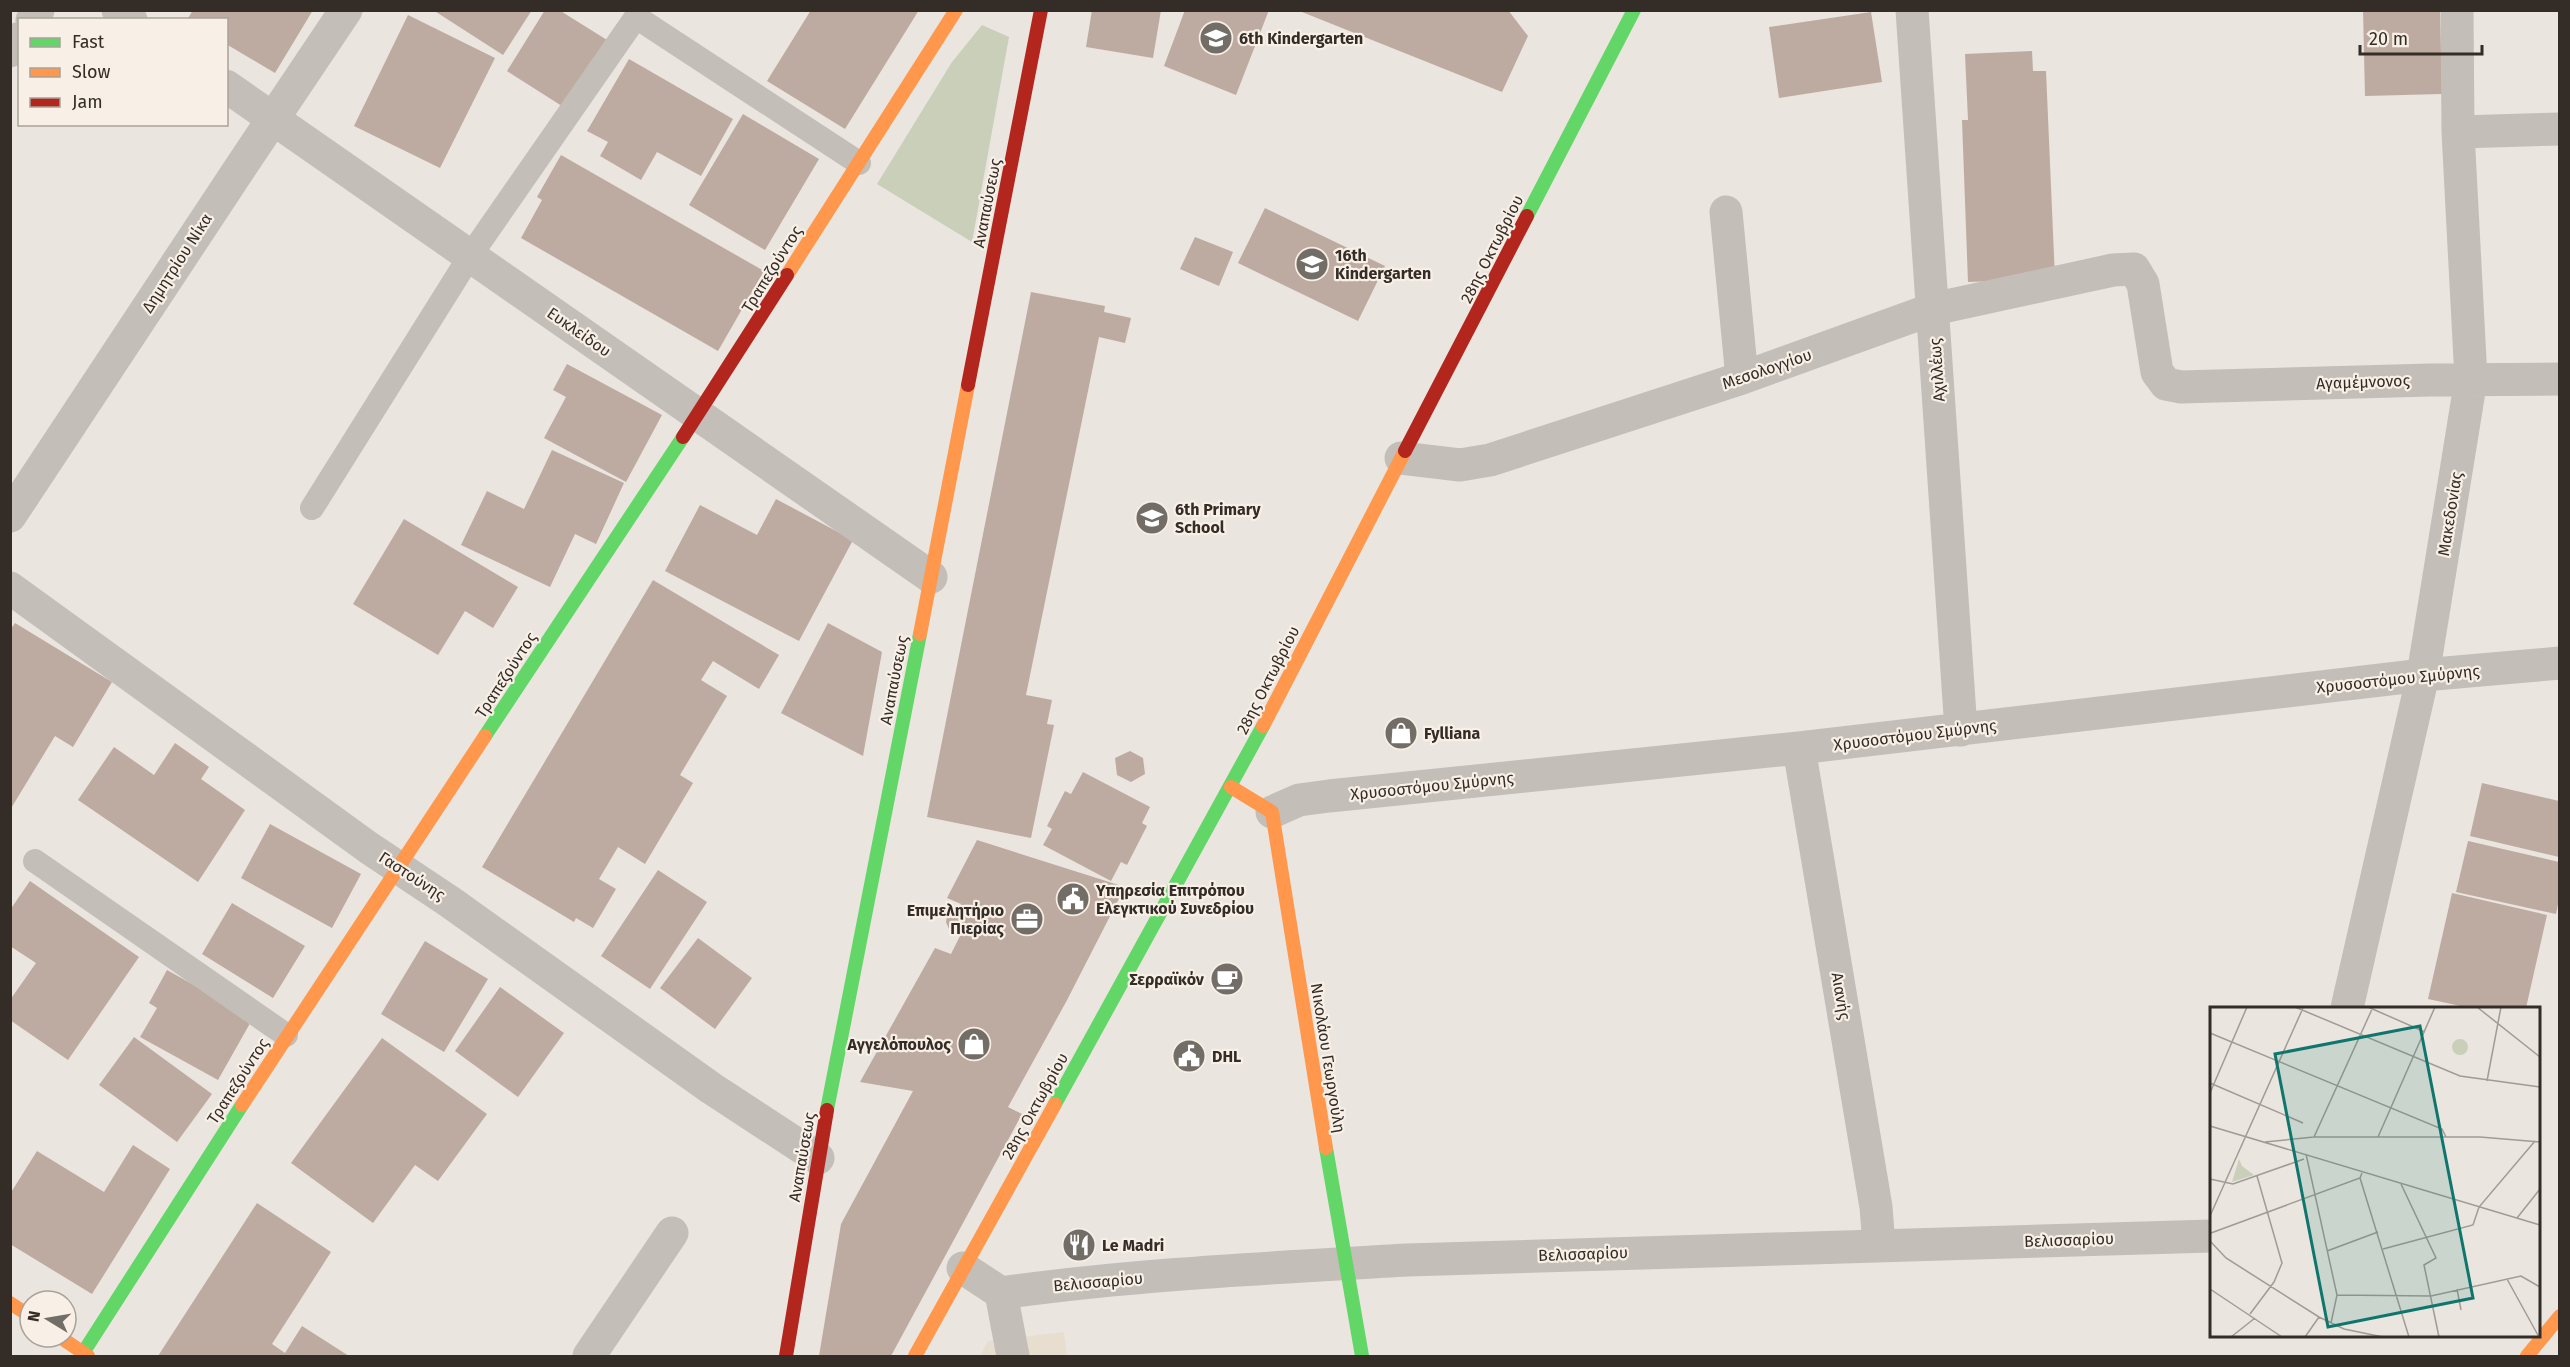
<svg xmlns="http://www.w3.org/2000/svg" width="2570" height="1367" viewBox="0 0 2570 1367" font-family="'Fira Sans',sans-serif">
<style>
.green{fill:#cacfba}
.plaza{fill:#e8decf}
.building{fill:#bdaba1}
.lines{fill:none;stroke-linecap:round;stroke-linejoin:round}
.lane{stroke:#c3beb8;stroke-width:24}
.street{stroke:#c3beb8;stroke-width:33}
.fast{stroke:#63d668;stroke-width:14}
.slow{stroke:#ff974d;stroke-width:14}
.jam{stroke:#b3261e;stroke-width:14}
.labels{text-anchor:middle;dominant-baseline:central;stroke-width:4.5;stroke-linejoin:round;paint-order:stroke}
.poi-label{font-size:16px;font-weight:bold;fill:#332c27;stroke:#f8f0e6;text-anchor:start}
.street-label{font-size:16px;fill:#332c27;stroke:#f8f0e6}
.inset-road{fill:none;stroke:#a19b95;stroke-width:1.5}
.view{fill:#0f766e;fill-opacity:0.15;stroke:#0f766e;stroke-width:3}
.inset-edge{fill:none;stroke:#332c27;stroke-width:3}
</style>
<rect width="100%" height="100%" fill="#eae5df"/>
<!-- green -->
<path class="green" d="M 982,25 L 1009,37 L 972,242 L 877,184 L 952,62 Z"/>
<!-- plaza -->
<path class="plaza" d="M 1064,1332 L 1067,1356 L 980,1356 L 988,1341 Z"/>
<!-- building -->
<path class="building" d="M 193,10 L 313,10 L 275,73 L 226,44 L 226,20 L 187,20 Z
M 433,10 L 532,10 L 503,55 Z
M 545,10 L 559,10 L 607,40 L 565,108 L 507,71 Z
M 811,10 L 919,10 L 845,129 L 767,81 Z
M 1092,10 L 1161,10 L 1153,58 L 1086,47 Z
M 1185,10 L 1269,10 L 1236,95 L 1164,66 Z
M 1297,10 L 1508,10 L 1528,36 L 1502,92 Z
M 2363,10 L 2440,10 L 2442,94 L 2365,96 Z
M 1871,12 L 1882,82 L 1779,98 L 1769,27 Z
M 408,15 L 495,58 L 440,168 L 354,126 Z
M 2032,51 L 2033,71 L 2046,71 L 2055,279 L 1968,282 L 1962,120 L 1968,120 L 1965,54 Z
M 629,59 L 733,119 L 701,176 L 657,152 L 641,180 L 600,156 L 608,142 L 587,131 Z
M 743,114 L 819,159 L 765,250 L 689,205 Z
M 561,155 L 764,271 L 718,351 L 521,238 L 542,200 L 537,197 Z
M 1265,208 L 1385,266 L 1358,321 L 1238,263 Z
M 1195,237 L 1233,252 L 1219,286 L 1180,269 Z
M 1031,292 L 1105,306 L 1104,312 L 1131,318 L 1125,343 L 1099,337 L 1026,695 L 1052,700 L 1047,724 L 1054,725 L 1031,838 L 927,817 Z
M 567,364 L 662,415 L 626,482 L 544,438 L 566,397 L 553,390 Z
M 552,450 L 624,483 L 596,544 L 575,534 L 550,587 L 461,545 L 487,491 L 524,509 Z
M 776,499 L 853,540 L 799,641 L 665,571 L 700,505 L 757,535 Z
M 404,519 L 518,587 L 493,628 L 465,611 L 438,655 L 353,604 Z
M 653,580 L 779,655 L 759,689 L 713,661 L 701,680 L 727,696 L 680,775 L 693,783 L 645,864 L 618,847 L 599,879 L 616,889 L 593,928 L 576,918 L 574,922 L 482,867 Z
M 15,623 L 112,682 L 73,747 L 55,736 L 10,810 L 10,630 Z
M 828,623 L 882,652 L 863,756 L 781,713 Z
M 175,743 L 209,767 L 201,779 L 245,810 L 198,882 L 78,800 L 114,747 L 154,775 Z
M 1130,751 L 1143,758 L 1145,774 L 1131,782 L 1117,775 L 1115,758 Z
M 1083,772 L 1150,807 L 1142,823 L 1147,826 L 1127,865 L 1121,862 L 1111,881 L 1043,845 L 1052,829 L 1047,826 L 1065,791 L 1071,794 Z
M 2482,783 L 2559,801 L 2559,857 L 2470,836 Z
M 270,824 L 361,874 L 332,928 L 241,878 Z
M 977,840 L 1125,887 L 1066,1002 L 1008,1107 L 1022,1114 L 891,1356 L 819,1356 L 841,1224 L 913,1091 L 860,1082 L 935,948 L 951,954 L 963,930 L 956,932 L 949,929 L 946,922 L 948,912 L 959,908 L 961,904 L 947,898 Z
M 2468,841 L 2559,862 L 2559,899 L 2556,914 L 2456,892 Z
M 658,870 L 707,902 L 650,989 L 601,956 Z
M 30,881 L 139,957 L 68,1060 L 10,1020 L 10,1000 L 36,963 L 10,946 L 10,910 Z
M 2452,893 L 2547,915 L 2526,1008 L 2470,1008 L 2428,999 Z
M 232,903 L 305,946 L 273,998 L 202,954 Z
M 698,938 L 752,978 L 715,1029 L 660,988 Z
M 425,941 L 488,979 L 444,1052 L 381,1014 Z
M 167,970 L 253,1018 L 218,1080 L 140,1037 L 157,1008 L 149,1003 Z
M 500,987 L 564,1033 L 518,1097 L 455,1051 Z
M 134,1037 L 212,1094 L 177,1142 L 99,1085 Z
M 382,1038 L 487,1114 L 438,1181 L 415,1165 L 373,1223 L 291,1163 Z
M 133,1145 L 170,1169 L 92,1294 L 10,1244 L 10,1194 L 37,1151 L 104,1192 Z
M 257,1203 L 331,1252 L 272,1344 L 285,1353 L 302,1326 L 349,1356 L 158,1356 Z"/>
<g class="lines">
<!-- lane -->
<path class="lane" d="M 312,508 L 470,256 L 636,17 L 859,163
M 35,861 L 286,1035"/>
<!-- street -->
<path class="street" d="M 118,10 L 131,20
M 1912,10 L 1961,730
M 32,20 L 38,10
M 10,51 L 20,38
M 226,86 L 931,577
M 2458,132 L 2560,129
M 1726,212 L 1742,378
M 1401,458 L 1460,465 L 1490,460 L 1742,378 L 1933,309 L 2113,270 L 2134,269 L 2143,284 L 2157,372 L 2166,384 L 2181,387 L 2430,380 L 2560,379
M 10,516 L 242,165 L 346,10
M 10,588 L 369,848 L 450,902 L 711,1088 L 818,1158
M 1799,748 L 1876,1207 L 1879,1245
M 1272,812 L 1299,800 L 1329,796 L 1799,748 L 2423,675 L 2560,663
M 2347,1008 L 2423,675 L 2471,379 L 2458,132 L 2457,10
M 963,1268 L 1001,1293 C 1135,1274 1272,1268 1407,1260 L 2212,1236
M 1001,1293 L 1013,1356
M 589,1356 L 672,1233"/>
<!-- fast -->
<path class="fast" d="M 1527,216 L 1634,10
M 485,736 L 683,437
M 1055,1104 L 1263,726
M 827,1110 L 920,634
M 1326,1148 L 1362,1356
M 81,1356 L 242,1105"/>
<!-- slow -->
<path class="slow" d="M 787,275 L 956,10
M 920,634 L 968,385
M 1263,726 L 1405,451
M 1231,787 L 1272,812 L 1326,1148
M 242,1105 L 485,736
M 10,1303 L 30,1316
M 60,1337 L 88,1356
M 915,1356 L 1055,1104
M 2527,1356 L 2560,1316"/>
<!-- jam -->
<path class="jam" d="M 968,385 L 1041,10
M 683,437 L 787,275
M 1405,451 L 1527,216
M 786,1356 L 827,1110"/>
</g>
<!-- icons -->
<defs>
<g id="school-disc" transform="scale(1.725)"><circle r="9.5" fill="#736d67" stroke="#f8f0e6"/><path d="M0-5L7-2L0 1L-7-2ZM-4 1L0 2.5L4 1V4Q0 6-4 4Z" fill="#fff"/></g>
<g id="shop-disc" transform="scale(1.725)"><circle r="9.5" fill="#736d67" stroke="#f8f0e6"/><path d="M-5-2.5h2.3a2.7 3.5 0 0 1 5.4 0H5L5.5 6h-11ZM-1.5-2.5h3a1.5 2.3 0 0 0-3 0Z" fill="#fff"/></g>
<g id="civic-disc" transform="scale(1.725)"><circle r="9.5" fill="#736d67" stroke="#f8f0e6"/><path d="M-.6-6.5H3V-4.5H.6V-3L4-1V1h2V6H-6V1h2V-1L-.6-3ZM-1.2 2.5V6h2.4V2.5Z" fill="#fff"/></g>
<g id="office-disc" transform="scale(1.725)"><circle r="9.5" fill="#736d67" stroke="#f8f0e6"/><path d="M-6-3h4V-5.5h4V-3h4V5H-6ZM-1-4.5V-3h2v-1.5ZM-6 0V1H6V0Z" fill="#fff"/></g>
<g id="cafe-disc" transform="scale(1.725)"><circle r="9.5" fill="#736d67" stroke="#f8f0e6"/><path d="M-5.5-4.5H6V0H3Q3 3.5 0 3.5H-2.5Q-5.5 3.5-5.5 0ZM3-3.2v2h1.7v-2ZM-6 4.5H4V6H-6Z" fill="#fff"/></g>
<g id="restaurant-disc" transform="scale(1.725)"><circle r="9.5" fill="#736d67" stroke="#f8f0e6"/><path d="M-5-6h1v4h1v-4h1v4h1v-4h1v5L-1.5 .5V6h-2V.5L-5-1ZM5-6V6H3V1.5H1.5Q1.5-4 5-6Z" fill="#fff"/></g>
</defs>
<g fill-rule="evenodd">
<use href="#school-disc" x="1216" y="38"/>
<use href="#school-disc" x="1312" y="264"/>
<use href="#school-disc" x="1152" y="518"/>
<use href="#shop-disc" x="1401" y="733"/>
<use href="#civic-disc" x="1073" y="899"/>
<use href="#office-disc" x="1027" y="919"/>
<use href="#cafe-disc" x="1227" y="979"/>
<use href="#shop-disc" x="974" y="1044"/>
<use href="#civic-disc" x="1189" y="1056"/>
<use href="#restaurant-disc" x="1079" y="1245"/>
</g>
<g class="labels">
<!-- poi labels -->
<g class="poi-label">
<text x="1239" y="38">6th Kindergarten</text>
<text x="1335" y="255">16th<tspan x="1335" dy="18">Kindergarten</tspan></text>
<text x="1175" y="509">6th Primary<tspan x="1175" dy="18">School</tspan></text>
<text x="1424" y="733">Fylliana</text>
<text x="1096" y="890">Υπηρεσία Επιτρόπου<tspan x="1096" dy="18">Ελεγκτικού Συνεδρίου</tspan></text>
<text x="1004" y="910" text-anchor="end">Επιμελητήριο<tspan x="1004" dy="18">Πιερίας</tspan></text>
<text x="1204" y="979" text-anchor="end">Σερραϊκόν</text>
<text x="951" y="1044" text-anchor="end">Αγγελόπουλος</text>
<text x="1212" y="1056">DHL</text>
<text x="1102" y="1245">Le Madri</text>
</g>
<!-- street labels -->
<g class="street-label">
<text transform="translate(987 203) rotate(-79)">Αναπαύσεως</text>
<text transform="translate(1492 249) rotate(-63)">28ης Οκτωβρίου</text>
<text transform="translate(177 263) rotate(-57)">Δημητρίου Νίκα</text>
<text transform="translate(772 269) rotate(-58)">Τραπεζούντος</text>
<text transform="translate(579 332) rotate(35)">Ευκλείδου</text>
<text transform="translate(1767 369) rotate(-19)">Μεσολογγίου</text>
<text transform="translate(1937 370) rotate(-94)">Αχιλλέως</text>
<text transform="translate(2363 382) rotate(-2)">Αγαμέμνονος</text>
<text transform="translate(2450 514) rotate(-81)">Μακεδονίας</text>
<text transform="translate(506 675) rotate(-57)">Τραπεζούντος</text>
<text transform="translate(2398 679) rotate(-6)">Χρυσοστόμου Σμύρνης</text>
<text transform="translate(894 680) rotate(-79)">Αναπαύσεως</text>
<text transform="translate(1268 680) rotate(-63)">28ης Οκτωβρίου</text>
<text transform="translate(1915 735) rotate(-7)">Χρυσοστόμου Σμύρνης</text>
<text transform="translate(1432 786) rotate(-6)">Χρυσοστόμου Σμύρνης</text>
<text transform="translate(412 876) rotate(33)">Γαστούνης</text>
<text transform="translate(1841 996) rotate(80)">Αιανής</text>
<text transform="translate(1328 1058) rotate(81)">Νικολάου Γεωργούλη</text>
<text transform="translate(238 1081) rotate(-57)">Τραπεζούντος</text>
<text transform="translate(1035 1106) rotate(-61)">28ης Οκτωβρίου</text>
<text transform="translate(802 1157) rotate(-80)">Αναπαύσεως</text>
<text transform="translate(2069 1240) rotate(-2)">Βελισσαρίου</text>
<text transform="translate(1583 1254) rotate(-2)">Βελισσαρίου</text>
<text transform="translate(1098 1282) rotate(-5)">Βελισσαρίου</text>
</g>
</g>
<!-- overview -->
<g transform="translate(2210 1007)">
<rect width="330" height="330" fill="#eae5df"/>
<path d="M242 40a8 8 0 1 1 16 0a8 8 0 1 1-16 0ZM 29,152 L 32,159 L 44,168 L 22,175 Z" fill="#cacfba"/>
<path class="inset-road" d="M 85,0 L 250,69 L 330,80M 158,0 L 215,25M 267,0 L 330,50M 0,26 L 232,122 L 236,130M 277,74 L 291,0M 0,76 L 93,116M 0,86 L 37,0M 0,119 L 330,218M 104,130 L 163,0M 168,130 L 225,0M 55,135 L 104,130 L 270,130 L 330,135M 96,147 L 127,288 L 121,316M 150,171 L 199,330M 0,172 L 23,177 L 94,152M 191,177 L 226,251 L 214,258 L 229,330M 0,209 L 93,1M 307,211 L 330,182M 1,226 L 150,171 L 152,166M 0,234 L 16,251 L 109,310 L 134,322 L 173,330M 173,242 L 263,218 L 269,200 L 325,134M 117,244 L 168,225M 297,272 L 329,330M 0,282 L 72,330M 247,282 L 251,303M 127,288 L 221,289 L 311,269 L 330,280M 40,307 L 64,275 L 72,256 L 47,169M 21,330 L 45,311M 95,330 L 109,310"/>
<path class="view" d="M 210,19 L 263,291 L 118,320 L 65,47 Z"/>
<rect width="330" height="330" class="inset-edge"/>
</g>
<!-- border -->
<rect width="2570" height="1367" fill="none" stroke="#332c27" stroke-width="24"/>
<!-- legend -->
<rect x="18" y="18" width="210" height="108" fill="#f8f0e6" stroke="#a9a29a" stroke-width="1.5"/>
<rect x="30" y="38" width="30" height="9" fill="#63d668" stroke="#a9a29a" stroke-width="1.5"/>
<text x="72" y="48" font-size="18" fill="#332c27">Fast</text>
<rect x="30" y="68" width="30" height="9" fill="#ff974d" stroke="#a9a29a" stroke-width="1.5"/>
<text x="72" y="78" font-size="18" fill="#332c27">Slow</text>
<rect x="30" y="98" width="30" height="9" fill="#b3261e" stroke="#a9a29a" stroke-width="1.5"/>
<text x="72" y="108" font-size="18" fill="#332c27">Jam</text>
<!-- north arrow -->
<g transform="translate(48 1319) rotate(281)"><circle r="28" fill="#f8f0e6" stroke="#a9a29a" stroke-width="1.5"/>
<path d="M0-4.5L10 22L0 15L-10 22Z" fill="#736d67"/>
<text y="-9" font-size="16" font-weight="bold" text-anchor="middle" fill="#332c27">N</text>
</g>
<!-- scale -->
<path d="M2360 45v9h122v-9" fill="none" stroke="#332c27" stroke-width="3"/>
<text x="2369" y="45" font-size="18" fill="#332c27" stroke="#f8f0e6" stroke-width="4.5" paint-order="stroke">20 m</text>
</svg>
